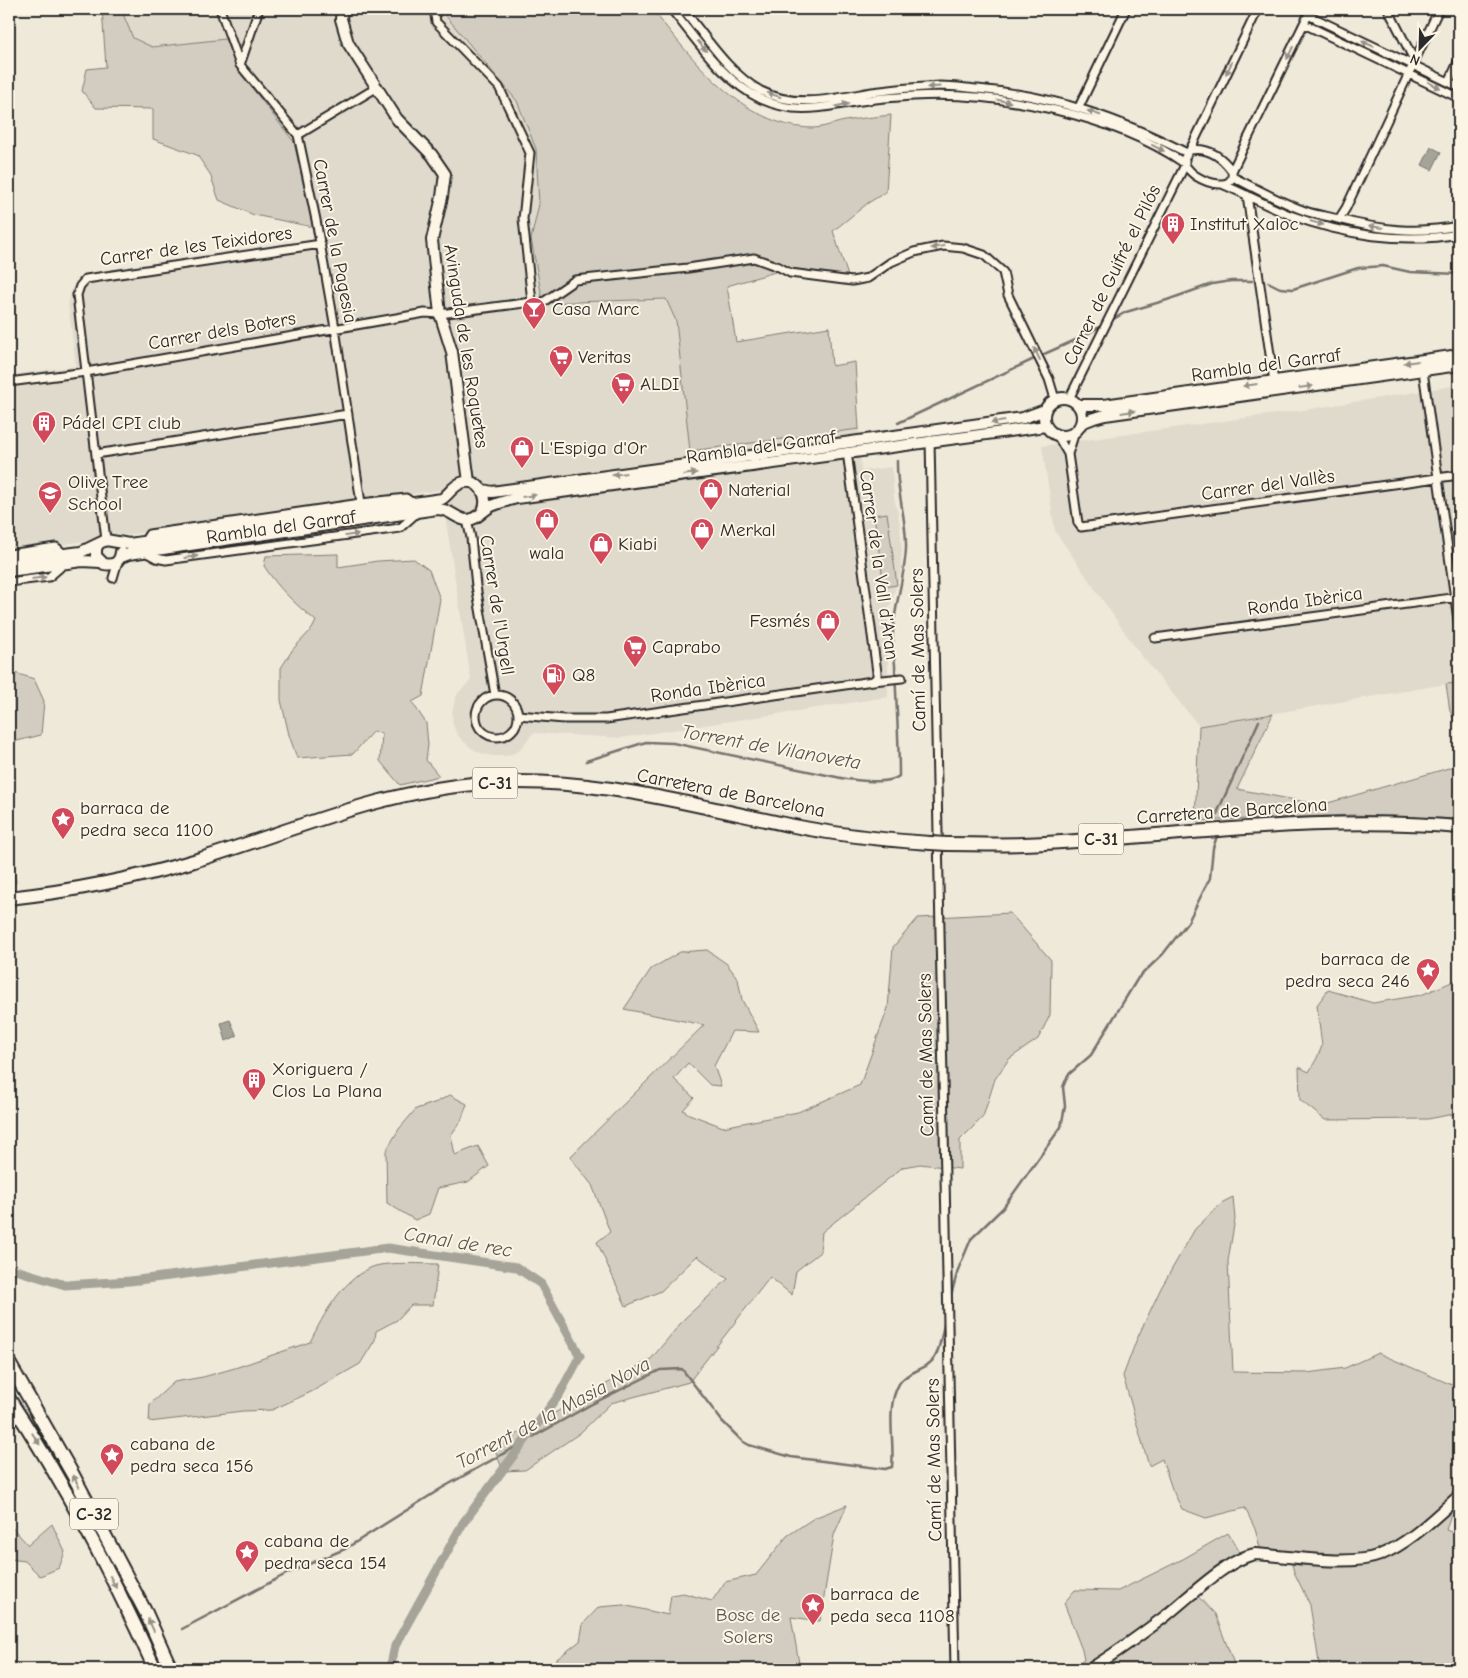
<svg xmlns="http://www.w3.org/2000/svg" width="1468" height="1678" viewBox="0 0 1468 1678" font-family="'Comic Neue',sans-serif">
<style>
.built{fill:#e0dacc}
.green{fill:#d2cdc0;stroke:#7e7c76}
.water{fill:#a6a399;stroke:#75736d}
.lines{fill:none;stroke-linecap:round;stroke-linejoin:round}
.stream{stroke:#75736d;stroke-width:2.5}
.canal{stroke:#a6a399;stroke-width:9}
.street-casing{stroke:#2b2b2b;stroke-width:11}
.secondary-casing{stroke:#2b2b2b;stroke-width:14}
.highway-casing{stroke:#2b2b2b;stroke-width:16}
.street{stroke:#fcf5e5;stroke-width:7}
.secondary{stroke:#fcf5e5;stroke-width:10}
.highway{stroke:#fcf5e5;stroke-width:12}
.highway-bridge-casing{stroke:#2b2b2b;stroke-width:16;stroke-linecap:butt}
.highway-bridge{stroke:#fcf5e5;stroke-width:12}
.oneway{fill:#949088}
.labels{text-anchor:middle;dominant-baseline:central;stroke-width:4;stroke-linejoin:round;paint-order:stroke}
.shield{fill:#fcf5e5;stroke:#6a6863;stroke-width:1}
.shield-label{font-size:18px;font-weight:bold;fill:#2b2b2b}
.poi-label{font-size:19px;fill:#2b2b2b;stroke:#fcf5e5;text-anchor:start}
.street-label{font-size:19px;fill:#2b2b2b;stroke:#fcf5e5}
.park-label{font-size:19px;fill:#555450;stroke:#fcf5e5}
.water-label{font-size:20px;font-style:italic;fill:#565552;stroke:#fcf5e5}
</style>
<rect width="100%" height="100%" fill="#efe9da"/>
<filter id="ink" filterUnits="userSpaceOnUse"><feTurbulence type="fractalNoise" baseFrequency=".02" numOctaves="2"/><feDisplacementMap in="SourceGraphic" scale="10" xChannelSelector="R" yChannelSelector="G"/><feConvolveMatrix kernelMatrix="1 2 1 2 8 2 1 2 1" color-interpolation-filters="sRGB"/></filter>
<g filter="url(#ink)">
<!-- built -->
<path class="built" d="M 121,9 L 440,9 L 517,101 L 536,149 L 539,204 L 531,239 L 543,303 L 666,299 L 676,321 L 690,451 L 859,429 L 861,471 L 892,467 L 894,497 L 900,524 L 902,550 L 900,575 L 888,611 L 888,697 L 621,738 L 533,733 L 519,751 L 507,756 L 492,756 L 480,753 L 470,747 L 462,740 L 457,734 L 453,725 L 452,714 L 454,703 L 458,693 L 471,680 L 441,490 L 9,552 L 9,375 L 76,366 L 68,303 L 73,286 L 84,274 L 315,240 L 294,142 L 238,70 L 225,39 L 152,47 L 133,38 Z
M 1459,385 L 1459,683 L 1446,684 L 1199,726 L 1137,650 L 1055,531 L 1042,446 L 1304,410 Z"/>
<!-- green -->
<path class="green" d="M 102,9 L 121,9 L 133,38 L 152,47 L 225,39 L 238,70 L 294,142 L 313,227 L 254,215 L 219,200 L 210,174 L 197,155 L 153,139 L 153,109 L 96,108 L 82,91 L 87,69 L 106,67 Z
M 440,9 L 652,9 C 691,58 743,127 812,128 C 823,128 834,123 845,121 C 860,118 876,117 891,115 L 886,192 L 868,203 L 833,231 L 848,276 L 789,268 L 727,286 L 736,342 L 829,327 L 832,366 L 855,362 L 859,429 L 690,451 L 676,321 L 666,299 L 543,303 L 531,239 L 539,204 L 536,149 L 517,101 Z
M 887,513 L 897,585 L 884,587 L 874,515 Z
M 338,554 L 338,567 L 378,561 L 414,559 L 429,570 L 440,599 L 423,696 L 412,702 L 426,723 L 428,745 L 426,760 L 439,776 L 400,785 L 380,761 L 382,734 L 373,731 L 353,754 L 297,758 L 289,735 L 281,700 L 281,668 L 293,649 L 312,629 L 316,621 C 294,603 280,590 264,566 L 266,556 Z
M 9,671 L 34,679 L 44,701 L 41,735 L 9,743 Z
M 1459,683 L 1459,731 L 1450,711 L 1446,684 Z
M 1273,714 L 1237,789 L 1321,805 L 1459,765 L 1459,819 L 1353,815 L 1195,821 L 1199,726 Z
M 1010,913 L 1051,960 L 1050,1015 L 1038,1039 L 1009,1059 L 995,1079 L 983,1117 L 960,1140 L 960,1169 L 920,1164 L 903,1167 L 822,1232 L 820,1252 L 796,1271 L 792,1295 L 770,1277 L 689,1382 L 611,1403 L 580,1433 L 525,1470 L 503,1471 L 494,1447 L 651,1359 L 685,1318 L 728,1279 L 697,1256 L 661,1291 L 626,1306 L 597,1242 L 610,1232 L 592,1185 L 570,1157 L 704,1025 L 624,1009 L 651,969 L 680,952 L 707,950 L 727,964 L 738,979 L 742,1000 L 759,1032 L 732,1031 L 714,1066 L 721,1086 L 710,1085 L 688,1063 L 674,1079 L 694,1098 L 683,1110 L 689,1114 L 723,1127 L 798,1112 L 860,1085 L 888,1008 L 893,947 L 918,918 Z
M 1459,979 L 1459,1113 L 1428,1119 L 1325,1120 L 1300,1100 L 1299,1067 L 1309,1072 L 1317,1058 L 1322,1046 L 1317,1005 L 1328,990 L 1373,1003 L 1421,995 Z
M 450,1095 L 467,1104 L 461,1121 L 451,1135 L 455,1155 L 478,1146 L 489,1166 L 468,1182 L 438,1188 L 429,1214 L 415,1220 L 387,1203 L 386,1151 L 399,1129 L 416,1109 L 437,1102 Z
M 1233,1197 L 1235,1219 L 1228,1261 L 1233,1372 L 1307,1373 L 1345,1368 L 1378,1353 L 1459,1388 L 1459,1488 L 1446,1530 L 1459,1535 L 1459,1669 L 1320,1669 L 1310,1605 L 1294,1572 L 1289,1553 L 1261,1551 L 1255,1529 L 1245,1508 L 1206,1518 L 1182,1509 L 1172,1489 L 1162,1459 L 1149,1466 L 1123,1376 L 1136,1341 L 1161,1288 L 1195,1229 L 1223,1202 Z
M 438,1264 L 433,1305 L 411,1305 L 397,1320 L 376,1331 L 375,1340 L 360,1364 L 311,1392 L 272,1410 L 243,1411 L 149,1422 L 150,1404 L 174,1382 L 203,1377 L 235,1368 L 310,1342 C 324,1314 341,1282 370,1268 C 384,1261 421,1264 438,1264 Z
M 847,1505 L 834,1535 L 820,1621 L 791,1617 L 800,1669 L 544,1669 L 580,1641 L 583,1624 L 599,1607 L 623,1605 L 668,1615 L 671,1595 L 683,1593 L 712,1601 L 725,1582 L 756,1575 L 787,1536 L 814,1518 Z
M 9,1524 L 28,1545 L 52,1524 L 65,1552 L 59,1568 L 40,1576 L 25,1561 L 9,1559 Z
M 1228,1533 L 1241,1554 L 1190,1588 L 1215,1614 L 1236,1669 L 1071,1669 L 1084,1660 L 1082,1650 L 1064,1603 L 1075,1590 L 1118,1591 L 1183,1559 Z"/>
<!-- water -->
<path class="water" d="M 1431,147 L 1441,152 L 1432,170 L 1422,165 Z
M 230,1020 L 237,1036 L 226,1041 L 221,1023 Z"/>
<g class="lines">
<!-- stream -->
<path class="stream" d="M 1268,282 L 1280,288 L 1293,289 L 1358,268 L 1383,266 L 1410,272 L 1459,274
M 1110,321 L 1126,312 L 1167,300 L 1212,284 L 1231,281 L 1252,281
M 1042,355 L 1080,338 L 1103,325
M 898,423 L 1034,359
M 586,761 L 646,742 L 673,743 L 846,779 C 859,780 889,785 899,776 C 899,739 896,702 895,665 C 894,654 892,642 893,631 C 895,603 905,576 906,548 C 907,519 896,491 897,461
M 1218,815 L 1218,811 L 1259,721
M 950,1299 L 958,1270 L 971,1239 L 1003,1208 L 1061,1127 L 1065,1106 L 1063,1087 L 1068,1075 L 1091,1055 L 1138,978 L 1163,954 L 1188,922 L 1210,878 L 1213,848 L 1216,839
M 182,1629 L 290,1572 L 345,1549 L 442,1488 L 590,1405 L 660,1370 L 682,1369 L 722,1421 L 742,1441 L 749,1445 L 791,1457 L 885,1469 L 892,1467 C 895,1441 885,1408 899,1384 C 906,1371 928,1370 935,1357 C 940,1349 943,1328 945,1319"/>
<!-- canal -->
<path class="canal" d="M 9,868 L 12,881 L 9,888
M 9,1268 L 65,1285 L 130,1281 L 388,1248 L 516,1267 L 541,1284 L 580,1356 L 559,1395 L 463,1523 L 395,1646 L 390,1669"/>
<!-- street casing -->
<g class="street-casing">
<path id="street" d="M 220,9 L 240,65 L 298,135 L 316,220 L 335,328 L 361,503
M 434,9 L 436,22 L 499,87 L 530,153 L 523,219 L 532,302
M 671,9 C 697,40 723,81 761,99 C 801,117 828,105 868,100 C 883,98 899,97 913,96 C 998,91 1114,115 1184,163
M 683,9 C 706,37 728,73 761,91 C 796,109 836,98 872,92 C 895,89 918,87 940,86 C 953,86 966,88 978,89 C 1055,96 1118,118 1187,153
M 1388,9 L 1414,60
M 1308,15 L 1459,87
M 1304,24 L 1459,98
M 240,65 L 259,9
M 1449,82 L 1459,60
M 1079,107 L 1126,9
M 298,135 L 376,88
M 1190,150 L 1258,9
M 1232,171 C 1222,157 1208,147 1190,150 L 1185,157 L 1185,165 C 1188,169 1191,173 1196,176 C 1207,183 1235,192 1232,171 L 1311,9
M 1233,177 C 1256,189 1280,202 1305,211 C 1316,215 1327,216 1338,219 C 1380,230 1416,234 1459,226
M 1224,185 C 1246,194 1267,206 1290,215 C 1343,235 1403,244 1459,234
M 1247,195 L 1274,382
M 1339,219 L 1346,208 L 1439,9
M 532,302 L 539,305 L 575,280 L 688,268 L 754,258 L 779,267 L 790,273 L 852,281 L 868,278 L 891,262 L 914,252 L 943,246 L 963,248 L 984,255 L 1003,272 L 1008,295 L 1049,379 L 1055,399
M 1423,371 L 1459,627
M 9,382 L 86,372 L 425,313 L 440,314 L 532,302
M 1069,399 L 1185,165
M 1057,435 L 1068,454 L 1078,523 L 1081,527 L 1459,475
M 930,440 L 955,1669
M 847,452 L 877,672 L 877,677 L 873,681
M 96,454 L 348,414
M 1068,454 L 1075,432
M 467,520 L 471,538 L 476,586 L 495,695
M 106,540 L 77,295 L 80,286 L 86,279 L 321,244
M 144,542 L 149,534 L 361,503 L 406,498 L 413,503
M 145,552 L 156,558 L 166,560 L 400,528 L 418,512
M 9,554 L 56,547 L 63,553
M 113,578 L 118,561
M 9,582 L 49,577 L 64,564
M 1155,638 L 1459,597
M476 716a21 21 0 1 1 42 0a21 21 0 1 1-42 0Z
M 518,715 L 564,719 L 606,719 L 873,681 L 902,678"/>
</g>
<!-- secondary casing -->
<g class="secondary-casing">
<path id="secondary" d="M 342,9 L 341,19 L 348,43 L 397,119 L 432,155 L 445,174 L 442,197 L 432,240 L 440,314 L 452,352 L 469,482
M1044 417a19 19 0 1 1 38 0a19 19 0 1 1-38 0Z
M 1078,405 L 1104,405 L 1459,355
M 1081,423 L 1094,418 L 1105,415 L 1459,365
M 483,490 L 492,492 L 1023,418 L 1045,410
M 98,545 L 96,548 L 96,556 L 104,564 C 114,566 120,562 121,552
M 121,557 L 129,554 L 437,509 C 451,509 455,519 467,520 C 478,520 484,508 494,505 C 501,502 509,500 517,498 L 1046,426
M 9,561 L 81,552 L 106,540 L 129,544 L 442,499 C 449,494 453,486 461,483 C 478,477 490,496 483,511
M 9,571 L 82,561 L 100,562
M 1090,1669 C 1116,1653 1139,1636 1163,1618 C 1186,1600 1227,1559 1255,1554 C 1288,1556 1350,1567 1380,1555 C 1410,1543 1435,1517 1459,1496"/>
</g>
<!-- highway casing -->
<g class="highway-casing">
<path id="highway" d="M 947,844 C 972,844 998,845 1023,844 C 1169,838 1313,814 1459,827
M 9,898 C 72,891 134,879 194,861 C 292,831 382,790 486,783 C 595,776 690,805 794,826 C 839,835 885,840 930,843
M 9,1363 L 73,1475 L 146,1613 L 171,1669
M 9,1399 C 65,1484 113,1576 155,1669"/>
</g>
<!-- street -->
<use href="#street" class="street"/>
<!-- secondary -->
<use href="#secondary" class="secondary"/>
<!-- highway -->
<use href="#highway" class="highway"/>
<!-- highway-bridge casing -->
<g class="highway-bridge-casing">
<path id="highway-bridge" d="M 930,843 L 947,844"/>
</g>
<!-- highway-bridge -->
<use href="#highway-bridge" class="highway-bridge"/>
</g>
<!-- one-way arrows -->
<defs><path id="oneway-solid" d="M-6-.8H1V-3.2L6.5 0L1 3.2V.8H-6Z" transform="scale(1.25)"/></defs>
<g class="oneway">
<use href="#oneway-solid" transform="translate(1368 44) rotate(-155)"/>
<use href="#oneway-solid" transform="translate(702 46) rotate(50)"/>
<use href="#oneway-solid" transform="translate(1290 53) rotate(116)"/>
<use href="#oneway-solid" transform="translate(1229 68) rotate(116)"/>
<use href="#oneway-solid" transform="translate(1434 85) rotate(27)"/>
<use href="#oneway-solid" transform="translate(934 87) rotate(177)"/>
<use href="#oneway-solid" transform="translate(774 95) rotate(-162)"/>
<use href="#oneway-solid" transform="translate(1004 101) rotate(10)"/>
<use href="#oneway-solid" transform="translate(842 105) rotate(-11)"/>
<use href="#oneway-solid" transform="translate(1094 113) rotate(-161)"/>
<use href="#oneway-solid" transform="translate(1158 148) rotate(27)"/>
<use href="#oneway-solid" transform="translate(1317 223) rotate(16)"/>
<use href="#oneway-solid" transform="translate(1376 227) rotate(-173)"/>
<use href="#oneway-solid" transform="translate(938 247) rotate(171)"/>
<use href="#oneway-solid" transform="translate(1037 354) rotate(-116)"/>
<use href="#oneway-solid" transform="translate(1411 362) rotate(172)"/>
<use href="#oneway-solid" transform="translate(1250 385) rotate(172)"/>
<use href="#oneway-solid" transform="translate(1306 387) rotate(-8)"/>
<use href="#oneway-solid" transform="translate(1128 412) rotate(-8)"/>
<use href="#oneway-solid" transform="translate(998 422) rotate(172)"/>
<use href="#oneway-solid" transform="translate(619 474) rotate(172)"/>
<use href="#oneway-solid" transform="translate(690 474) rotate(-8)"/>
<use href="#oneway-solid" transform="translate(529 496) rotate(-8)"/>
<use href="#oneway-solid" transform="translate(352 535) rotate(-8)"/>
<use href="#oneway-solid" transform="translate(191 557) rotate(-8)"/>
<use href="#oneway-solid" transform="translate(39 578) rotate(-7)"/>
<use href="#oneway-solid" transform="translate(36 1439) rotate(57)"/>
<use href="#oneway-solid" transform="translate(76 1481) rotate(-118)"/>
<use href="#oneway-solid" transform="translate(113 1582) rotate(63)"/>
<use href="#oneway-solid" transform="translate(151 1625) rotate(-115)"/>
</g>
</g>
<!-- icons -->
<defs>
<g id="building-pin" transform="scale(1.25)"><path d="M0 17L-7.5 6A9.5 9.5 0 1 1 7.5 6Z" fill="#d1495b" stroke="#fcf5e5"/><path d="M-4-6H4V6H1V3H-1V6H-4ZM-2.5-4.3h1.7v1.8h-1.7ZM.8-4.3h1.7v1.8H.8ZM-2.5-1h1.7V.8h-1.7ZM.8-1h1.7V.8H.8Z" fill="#fff"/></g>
<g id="bar-pin" transform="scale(1.25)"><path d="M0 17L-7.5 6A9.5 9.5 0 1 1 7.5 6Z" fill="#d1495b" stroke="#fcf5e5"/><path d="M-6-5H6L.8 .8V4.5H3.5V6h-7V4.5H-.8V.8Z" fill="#fff"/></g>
<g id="supermarket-pin" transform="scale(1.25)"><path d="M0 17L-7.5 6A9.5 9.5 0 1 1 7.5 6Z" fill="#d1495b" stroke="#fcf5e5"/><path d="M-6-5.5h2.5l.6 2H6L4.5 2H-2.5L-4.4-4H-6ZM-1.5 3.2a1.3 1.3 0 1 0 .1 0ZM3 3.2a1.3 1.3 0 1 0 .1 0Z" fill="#fff"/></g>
<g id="shop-pin" transform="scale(1.25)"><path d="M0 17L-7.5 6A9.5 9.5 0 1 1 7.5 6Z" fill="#d1495b" stroke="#fcf5e5"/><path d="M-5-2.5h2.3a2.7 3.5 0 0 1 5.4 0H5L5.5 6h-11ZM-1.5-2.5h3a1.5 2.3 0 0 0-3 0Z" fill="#fff"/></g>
<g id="school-pin" transform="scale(1.25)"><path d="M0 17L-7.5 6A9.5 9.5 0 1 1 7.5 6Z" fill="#d1495b" stroke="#fcf5e5"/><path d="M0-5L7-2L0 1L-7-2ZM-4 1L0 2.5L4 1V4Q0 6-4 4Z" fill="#fff"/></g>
<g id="fuel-pin" transform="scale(1.25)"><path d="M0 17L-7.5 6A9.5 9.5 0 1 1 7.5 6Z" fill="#d1495b" stroke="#fcf5e5"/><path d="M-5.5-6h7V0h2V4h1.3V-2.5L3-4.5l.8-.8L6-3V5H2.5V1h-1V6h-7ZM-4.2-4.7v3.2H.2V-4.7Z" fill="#fff"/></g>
<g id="sight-pin" transform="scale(1.25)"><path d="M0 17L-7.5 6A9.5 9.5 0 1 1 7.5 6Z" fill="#d1495b" stroke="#fcf5e5"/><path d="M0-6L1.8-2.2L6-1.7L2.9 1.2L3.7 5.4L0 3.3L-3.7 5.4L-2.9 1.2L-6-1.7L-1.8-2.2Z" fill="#fff"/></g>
</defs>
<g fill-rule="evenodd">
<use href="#building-pin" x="1173" y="224"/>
<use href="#bar-pin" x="534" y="309"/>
<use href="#supermarket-pin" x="561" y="357"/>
<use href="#supermarket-pin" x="623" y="384"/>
<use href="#building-pin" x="44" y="423"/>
<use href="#shop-pin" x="522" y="448"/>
<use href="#shop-pin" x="711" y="490"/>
<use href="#school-pin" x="50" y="493"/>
<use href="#shop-pin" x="547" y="520"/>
<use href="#shop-pin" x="702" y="530"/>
<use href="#shop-pin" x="601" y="544"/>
<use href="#shop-pin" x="828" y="621"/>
<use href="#supermarket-pin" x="635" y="647"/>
<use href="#fuel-pin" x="554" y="675"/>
<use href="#sight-pin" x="63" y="819"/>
<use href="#sight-pin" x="1428" y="970"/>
<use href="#building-pin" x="254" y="1080"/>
<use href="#sight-pin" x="112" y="1455"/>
<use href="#sight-pin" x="247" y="1552"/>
<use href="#sight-pin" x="813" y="1605"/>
</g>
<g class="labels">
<!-- shield labels -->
<g class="shield">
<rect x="472.5" y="767.5" width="45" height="31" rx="4"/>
<rect x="1078.5" y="823.5" width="45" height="31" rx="4"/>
<rect x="70" y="1498.5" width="48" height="31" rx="4"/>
</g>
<g class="shield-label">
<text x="495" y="783">C-31</text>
<text x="1101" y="839">C-31</text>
<text x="94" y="1514">C-32</text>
</g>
<!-- poi labels -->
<g class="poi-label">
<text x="1190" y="224">Institut Xaloc</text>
<text x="552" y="309">Casa Marc</text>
<text x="578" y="357">Veritas</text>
<text x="640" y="384">ALDI</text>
<text x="62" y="423">Pádel CPI club</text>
<text x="540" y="448">L'Espiga d'Or</text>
<text x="68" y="482">Olive Tree<tspan x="68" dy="22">School</tspan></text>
<text x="728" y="490">Naterial</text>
<text x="720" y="530">Merkal</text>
<text x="618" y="544">Kiabi</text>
<text x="547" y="553" text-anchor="middle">wala</text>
<text x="810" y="621" text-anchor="end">Fesmés</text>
<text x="652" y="647">Caprabo</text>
<text x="572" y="675">Q8</text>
<text x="80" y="808">barraca de<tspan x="80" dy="22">pedra seca 1100</tspan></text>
<text x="1410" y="959" text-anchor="end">barraca de<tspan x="1410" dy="22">pedra seca 246</tspan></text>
<text x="272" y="1069">Xoriguera /<tspan x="272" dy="22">Clos La Plana</tspan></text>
<text x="130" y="1444">cabana de<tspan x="130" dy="22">pedra seca 156</tspan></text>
<text x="264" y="1541">cabana de<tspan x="264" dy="22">pedra seca 154</tspan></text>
<text x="830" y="1594">barraca de<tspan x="830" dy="22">peda seca 1108</tspan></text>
</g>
<!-- street labels -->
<g class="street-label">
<text transform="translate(335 241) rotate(79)">Carrer de la Pagesia</text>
<text transform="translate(196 246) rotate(-8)">Carrer de les Teixidores</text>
<text transform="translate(1112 275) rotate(-64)">Carrer de Guifré el Pilós</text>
<text transform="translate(222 331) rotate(-10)">Carrer dels Boters</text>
<text transform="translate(466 346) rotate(81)">Avinguda de les Roquetes</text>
<text transform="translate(1266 365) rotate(-8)">Rambla del Garraf</text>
<text transform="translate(761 447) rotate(-8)">Rambla del Garraf</text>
<text transform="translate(1268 485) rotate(-8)">Carrer del Vallès</text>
<text transform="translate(281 527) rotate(-8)">Rambla del Garraf</text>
<text transform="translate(879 565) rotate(82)">Carrer de la Vall d'Aran</text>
<text transform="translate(1305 601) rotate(-8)">Ronda Ibèrica</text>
<text transform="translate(497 605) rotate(81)">Carrer de l'Urgell</text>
<text transform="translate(918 650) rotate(-91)">Camí de Mas Solers</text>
<text transform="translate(708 688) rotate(-8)">Ronda Ibèrica</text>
<text transform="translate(731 793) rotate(11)">Carretera de Barcelona</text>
<text transform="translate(1232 811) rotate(-4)">Carretera de Barcelona</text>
<text transform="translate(926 1055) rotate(-91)">Camí de Mas Solers</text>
<text transform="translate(934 1460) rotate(-91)">Camí de Mas Solers</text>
</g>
<!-- park labels -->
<g class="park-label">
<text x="748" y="1615">Bosc de<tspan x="748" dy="22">Solers</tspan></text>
</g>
<!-- water labels -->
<g class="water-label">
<text transform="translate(771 747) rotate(10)">Torrent de Vilanoveta</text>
<text transform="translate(458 1242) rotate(9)">Canal de rec</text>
<text transform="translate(553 1413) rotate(-28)">Torrent de la Masia Nova</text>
</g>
</g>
<!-- margin -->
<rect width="1468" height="1678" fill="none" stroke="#fcf5e5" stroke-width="30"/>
<rect x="15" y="15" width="1438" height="1648" fill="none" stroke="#2b2b2b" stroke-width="2" filter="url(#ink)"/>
<!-- north arrow -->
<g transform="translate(1420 48) rotate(203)" stroke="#fcf5e5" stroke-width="4" paint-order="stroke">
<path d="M0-4L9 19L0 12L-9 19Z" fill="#2b2b2b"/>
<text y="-8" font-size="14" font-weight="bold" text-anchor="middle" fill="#2b2b2b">N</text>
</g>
</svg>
